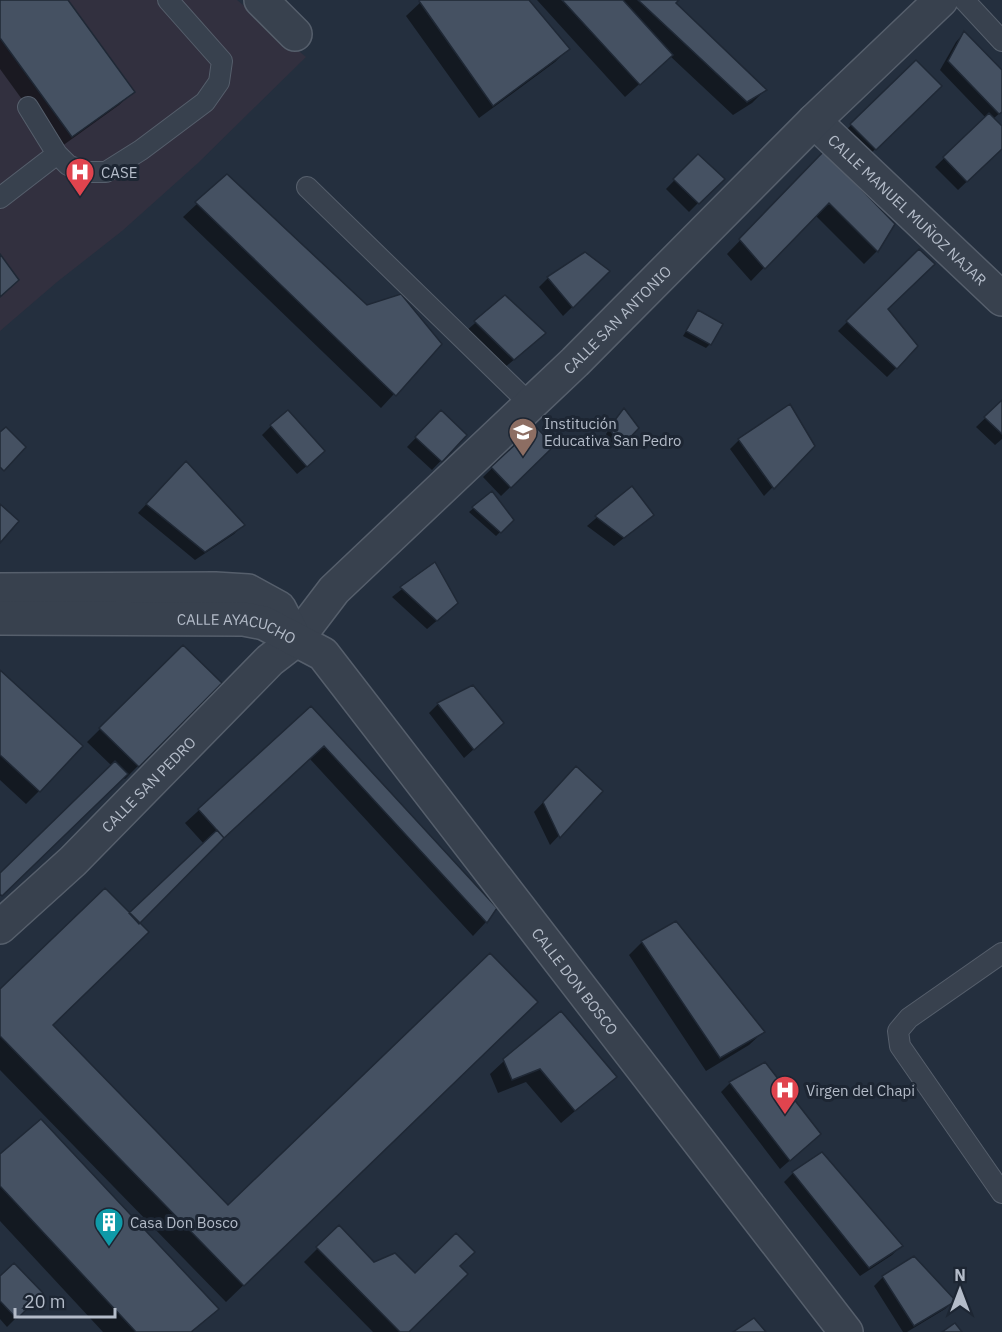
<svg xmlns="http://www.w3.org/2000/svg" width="1002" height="1332" viewBox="0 0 1002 1332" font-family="'IBM Plex Sans',sans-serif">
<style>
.medical{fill:#32303f}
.shadow{fill:#0007}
.building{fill:#455162;stroke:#1f2835;stroke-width:1.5}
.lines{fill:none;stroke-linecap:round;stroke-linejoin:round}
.service-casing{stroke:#565f6c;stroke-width:22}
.minor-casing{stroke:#565f6c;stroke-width:36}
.tertiary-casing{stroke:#565f6c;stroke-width:36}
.service{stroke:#38414e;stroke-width:20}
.minor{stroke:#38414e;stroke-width:33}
.tertiary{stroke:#38414e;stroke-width:33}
.labels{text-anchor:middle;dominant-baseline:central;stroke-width:6;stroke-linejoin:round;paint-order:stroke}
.poi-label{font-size:15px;fill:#b4bcc9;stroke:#1d2633;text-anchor:start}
.street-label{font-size:15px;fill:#b4bcc9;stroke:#1d2633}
</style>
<rect width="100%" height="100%" fill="#242f3e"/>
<!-- medical -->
<path class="medical" d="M 0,0 L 237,0 L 306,57 L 198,163 L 122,231 L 57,282 L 0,331 Z"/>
<!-- shadow -->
<path class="shadow" d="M 3,0 L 66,0 L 133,92 L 119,105 L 58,149 L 0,69 L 0,2 Z
M 423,0 L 527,0 L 568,49 L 555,62 L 479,118 L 406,16 Z
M 537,0 L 677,0 L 674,3 L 765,90 L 752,103 L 733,115 L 670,56 L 625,97 Z
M 964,33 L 1002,73 L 1002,111 L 993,119 L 1002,128 L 1002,148 L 958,190 L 935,167 L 986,118 L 940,70 L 956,42 Z
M 916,62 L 940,86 L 866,158 L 842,134 Z
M 824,154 L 893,224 L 877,251 L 864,264 L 815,215 L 751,281 L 727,254 Z
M 698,156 L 722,179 L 689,212 L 666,189 Z
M 227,176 L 367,306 L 440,344 L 381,408 L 183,217 Z
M 919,251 L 886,309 L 896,368 L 887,377 L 838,331 Z
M 608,272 L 563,316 L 539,287 L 548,278 Z
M 505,297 L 535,342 L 504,368 L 466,331 Z
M 698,312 L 710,344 L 706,348 L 683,336 Z
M 1002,402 L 1002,439 L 995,445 L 976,427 Z
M 620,414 L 637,428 L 616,449 L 606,434 Z
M 432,421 L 465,435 L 432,470 L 407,447 Z
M 271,426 L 314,460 L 297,474 L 262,435 Z
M 534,428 L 552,446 L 501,496 L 483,477 Z
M 739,440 L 813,446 L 764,496 L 730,449 Z
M 177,472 L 243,525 L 234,534 L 195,560 L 138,513 Z
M 631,488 L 652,515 L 614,546 L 587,526 Z
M 492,493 L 512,520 L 496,536 L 469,512 Z
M 434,564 L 447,612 L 427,629 L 392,597 Z
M 183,647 L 220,683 L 125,779 L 122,777 L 0,896 L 0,875 L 112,766 L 87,742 Z
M 0,673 L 39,791 L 26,804 L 0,780 Z
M 438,704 L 493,732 L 464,758 L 429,713 Z
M 311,708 L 495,908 L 486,922 L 473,936 L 310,759 L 211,849 L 138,923 L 51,1025 L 228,1207 L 519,1019 L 226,1302 L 0,1070 L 0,992 L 130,915 L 204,844 L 185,823 Z
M 567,777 L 601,791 L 550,845 L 534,812 Z
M 642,942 L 763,1032 L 749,1045 L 706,1071 L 629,955 Z
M 504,1061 L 615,1077 L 561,1123 L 526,1082 L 498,1093 L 490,1074 Z
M 730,1083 L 810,1143 L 780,1169 L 721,1092 Z
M 821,1154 L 901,1246 L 892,1255 L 860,1276 L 784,1182 L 793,1173 Z
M 0,1156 L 216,1309 L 192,1332 L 103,1332 L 0,1221 Z
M 339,1227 L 374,1264 L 415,1276 L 459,1266 L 407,1332 L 373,1332 L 304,1262 Z
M 883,1277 L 954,1301 L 945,1309 L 907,1332 L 903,1332 L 874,1286 Z
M 0,1278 L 41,1293 L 7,1327 L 0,1319 Z"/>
<!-- building -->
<path class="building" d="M 0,0 L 68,0 L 135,92 L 72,137 L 0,38 Z
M 420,0 L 529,0 L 570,49 L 493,106 L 419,1 Z
M 562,0 L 623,0 L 673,55 L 640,85 Z
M 638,0 L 679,0 L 676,3 L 767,90 L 747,102 Z
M 964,31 L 1002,70 L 1002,112 L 999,114 L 948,61 Z
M 916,60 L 942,86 L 876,150 L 850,124 Z
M 989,113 L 1002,126 L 1002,149 L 967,182 L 943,157 Z
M 824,151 L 895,224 L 878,252 L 829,203 L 765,269 L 739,239 Z
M 698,154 L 725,179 L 699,204 L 673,179 Z
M 227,174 L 367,305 L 401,294 L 442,344 L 396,396 L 195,202 Z
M 919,249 L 935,264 L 888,309 L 918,346 L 897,369 L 846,321 Z
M 585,252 L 610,271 L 573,308 L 547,277 Z
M 0,254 L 19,280 L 0,297 Z
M 505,295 L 546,333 L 514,360 L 474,321 Z
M 698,310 L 723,324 L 711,345 L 686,331 Z
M 1002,400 L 1002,434 L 984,417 Z
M 790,404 L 815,446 L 774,489 L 738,439 Z
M 624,408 L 639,428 L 621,447 L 609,428 Z
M 288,410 L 325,451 L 307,467 L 270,425 Z
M 441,410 L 467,435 L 442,462 L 415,437 Z
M 535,426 L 554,446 L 511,488 L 491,467 Z
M 6,427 L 26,447 L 4,471 L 0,467 L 0,432 Z
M 186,461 L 245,525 L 205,552 L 146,504 Z
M 632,486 L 654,515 L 624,538 L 595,516 Z
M 492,491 L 514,520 L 501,533 L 472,507 Z
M 0,504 L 19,521 L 0,543 Z
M 435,562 L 458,603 L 437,621 L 400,587 Z
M 183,645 L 222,683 L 139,767 L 99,728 Z
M 0,670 L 83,746 L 40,792 L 0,755 Z
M 473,685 L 504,723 L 474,750 L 437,703 Z
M 311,706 L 497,908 L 487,923 L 324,746 L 224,838 L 198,809 Z
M 115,761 L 128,774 L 2,896 L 0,894 L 0,873 Z
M 576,766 L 603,791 L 560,838 L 543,802 Z
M 217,830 L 224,838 L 139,924 L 129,913 Z
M 105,888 L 149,932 L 53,1025 L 228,1205 L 490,953 L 538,1002 L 244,1286 L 0,1036 L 0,989 Z
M 676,921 L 765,1032 L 720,1058 L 641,941 Z
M 561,1011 L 617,1077 L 575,1111 L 540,1069 L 512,1080 L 503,1059 Z
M 765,1062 L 821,1134 L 790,1161 L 729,1082 Z
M 41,1119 L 219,1309 L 191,1332 L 136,1332 L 0,1186 L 0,1154 Z
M 822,1152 L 903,1246 L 869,1268 L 792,1172 Z
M 339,1225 L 374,1262 L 395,1253 L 415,1273 L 456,1233 L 475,1252 L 460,1266 L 468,1274 L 409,1332 L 400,1332 L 316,1247 Z
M 914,1256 L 956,1301 L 914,1326 L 882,1276 Z
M 14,1263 L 43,1293 L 17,1319 L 0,1301 L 0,1276 Z
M 754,1318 L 766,1332 L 733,1332 Z
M 955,1323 L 962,1332 L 942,1332 Z"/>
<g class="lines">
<!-- service casing -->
<g class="service-casing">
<path id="service" d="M 964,0 L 1002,41
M 28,107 L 57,154 L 68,165 L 84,172 L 106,172 L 141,150 L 205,102 L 219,82 L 222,61 L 168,0
M 307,187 L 530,404
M 0,198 L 57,154
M 1002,953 L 909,1018 L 898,1031 L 900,1046 L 1002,1193"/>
</g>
<!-- minor casing -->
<g class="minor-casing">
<g id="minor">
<path d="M 261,0 L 295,34"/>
<path id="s1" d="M 814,121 L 1002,299"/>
<path id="s2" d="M 0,927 L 73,861 L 270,660 L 296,640 L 334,590 L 575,362 L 814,121 L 941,0"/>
</g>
</g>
<!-- tertiary casing -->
<g class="tertiary-casing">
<g id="tertiary">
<path d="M 0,590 L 215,589 L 248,591 L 279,608 L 292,633"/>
<path id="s3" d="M 0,618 L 244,619 L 264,623 L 323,654 L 846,1332"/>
</g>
</g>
<!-- service -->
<use href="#service" class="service"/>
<!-- minor -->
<use href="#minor" class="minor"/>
<!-- tertiary -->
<use href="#tertiary" class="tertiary"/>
</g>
<!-- icons -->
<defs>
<g id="hospital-pin" transform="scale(1.5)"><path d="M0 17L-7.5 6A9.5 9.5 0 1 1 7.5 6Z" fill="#e0444e" stroke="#1d2633"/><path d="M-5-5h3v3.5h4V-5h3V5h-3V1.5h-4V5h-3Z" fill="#fff"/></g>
<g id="school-pin" transform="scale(1.5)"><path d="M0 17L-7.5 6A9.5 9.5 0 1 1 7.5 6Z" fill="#8d6e63" stroke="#1d2633"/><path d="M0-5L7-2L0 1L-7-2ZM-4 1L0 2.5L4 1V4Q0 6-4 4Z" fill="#fff"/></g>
<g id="building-pin" transform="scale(1.5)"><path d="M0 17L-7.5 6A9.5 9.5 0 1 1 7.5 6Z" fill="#0f9aa8" stroke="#1d2633"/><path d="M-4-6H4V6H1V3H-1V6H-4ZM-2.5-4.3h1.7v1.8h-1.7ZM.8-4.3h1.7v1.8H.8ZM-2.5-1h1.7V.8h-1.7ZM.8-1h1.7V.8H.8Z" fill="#fff"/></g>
</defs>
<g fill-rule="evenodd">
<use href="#hospital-pin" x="80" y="172"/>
<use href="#school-pin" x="523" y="432"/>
<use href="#hospital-pin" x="785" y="1090"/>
<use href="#building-pin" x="109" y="1222"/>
</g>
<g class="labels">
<!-- poi labels -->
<g class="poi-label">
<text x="101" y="172">CASE</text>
<text x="544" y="423">Institución<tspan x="544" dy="17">Educativa San Pedro</tspan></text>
<text x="806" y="1090">Virgen del Chapi</text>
<text x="130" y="1222">Casa Don Bosco</text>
</g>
<!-- street labels -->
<g class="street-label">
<text stroke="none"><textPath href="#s1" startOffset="129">CALLE MANUEL MUÑOZ NAJAR</textPath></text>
<text stroke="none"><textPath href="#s2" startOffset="867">CALLE SAN ANTONIO</textPath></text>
<text stroke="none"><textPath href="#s3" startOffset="238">CALLE AYACUCHO</textPath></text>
<text stroke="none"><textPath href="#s2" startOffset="206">CALLE SAN PEDRO</textPath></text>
<text stroke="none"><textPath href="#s3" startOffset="744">CALLE DON BOSCO</textPath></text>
</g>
</g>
<!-- north arrow -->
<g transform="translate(960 1290)" stroke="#1d2633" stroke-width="4.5" paint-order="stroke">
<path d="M0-4.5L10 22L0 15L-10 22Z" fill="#b4bcc9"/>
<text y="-9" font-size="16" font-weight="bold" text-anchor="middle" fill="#b4bcc9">N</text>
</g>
<!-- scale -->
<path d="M15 1308v9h100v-9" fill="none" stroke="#b4bcc9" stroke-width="3"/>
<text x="24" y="1308" font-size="18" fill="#b4bcc9" stroke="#1d2633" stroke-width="4.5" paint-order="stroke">20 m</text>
</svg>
